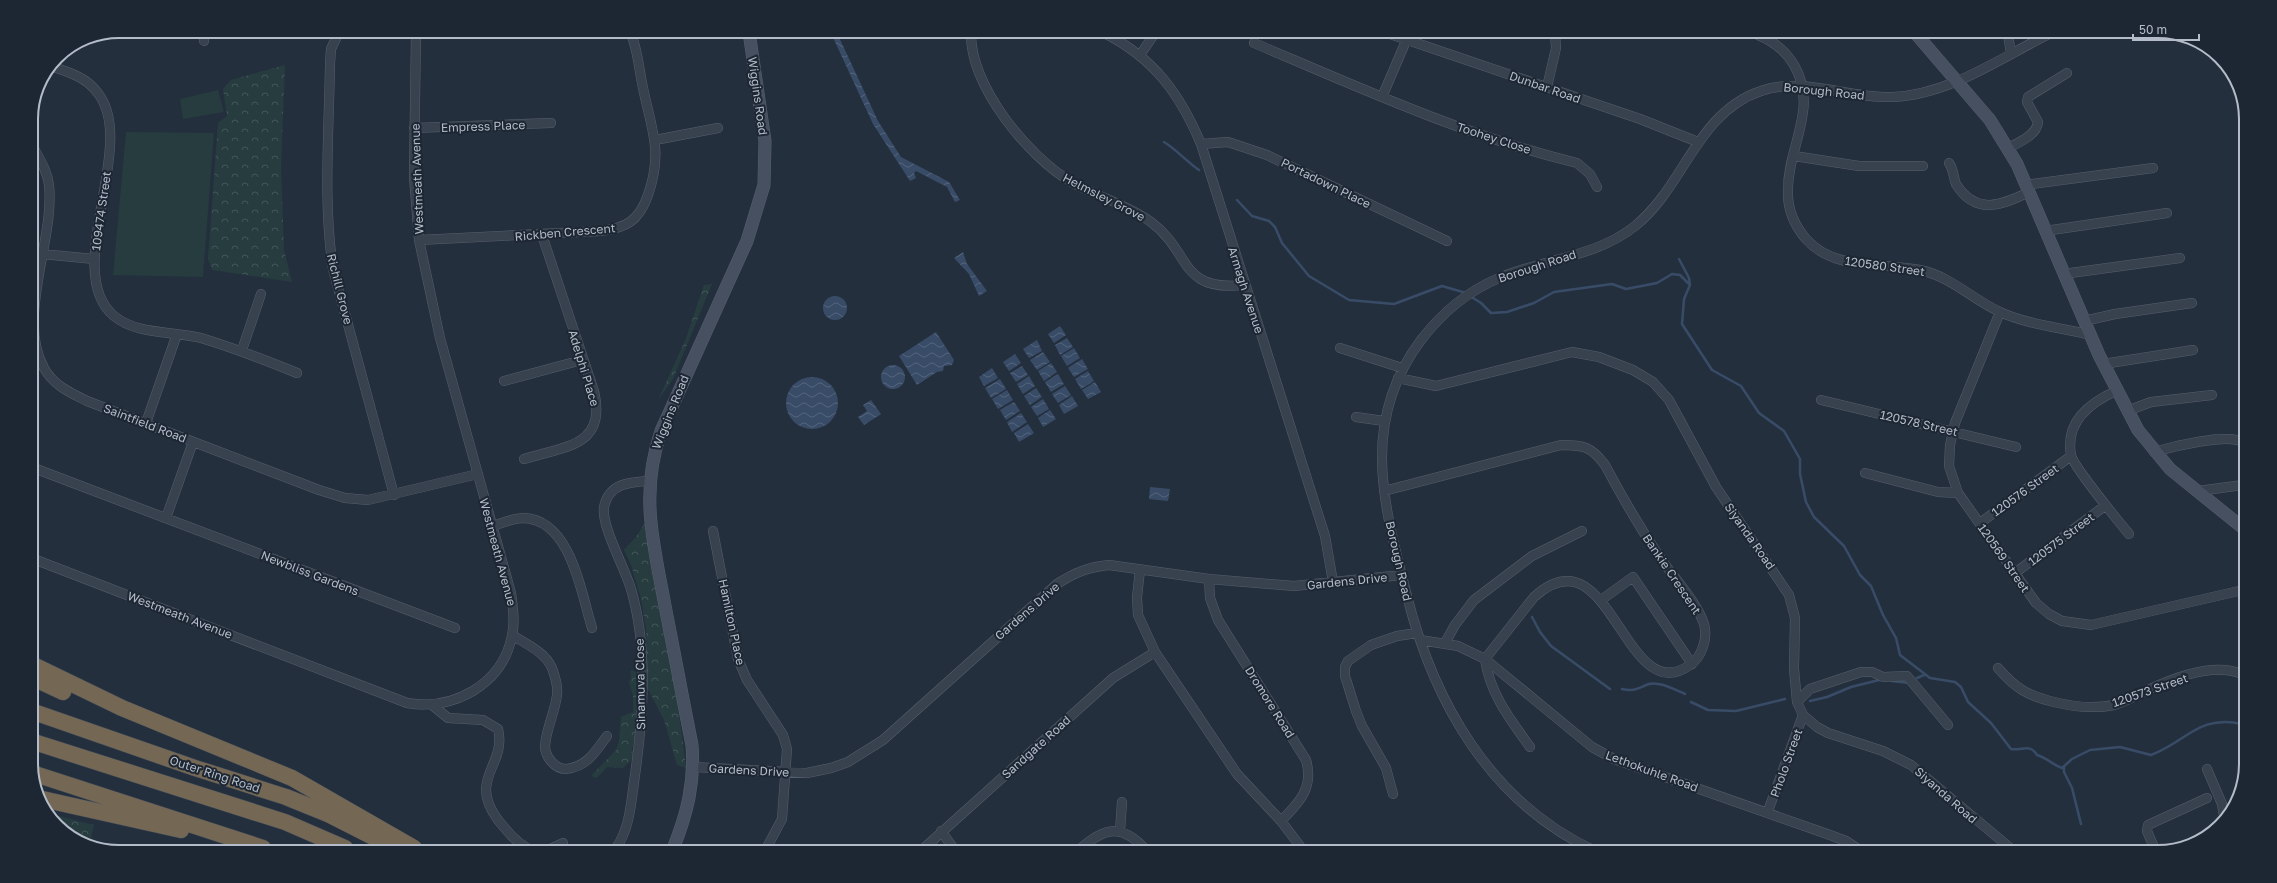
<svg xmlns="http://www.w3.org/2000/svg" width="2277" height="883" viewBox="0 0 2277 883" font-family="'Golos Text',sans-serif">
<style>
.forest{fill:url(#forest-crowns)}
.garden{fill:#263c3f}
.water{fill:url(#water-waves)}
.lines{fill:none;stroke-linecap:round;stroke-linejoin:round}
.stream{stroke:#394c67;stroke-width:2.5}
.street-casing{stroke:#565f6c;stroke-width:10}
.secondary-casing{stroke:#565f6c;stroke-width:13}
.highway-casing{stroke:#434c59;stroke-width:17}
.street{stroke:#38414e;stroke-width:9}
.secondary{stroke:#465061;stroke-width:12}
.highway{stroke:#746855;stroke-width:16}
.labels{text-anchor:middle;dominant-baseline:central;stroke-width:4;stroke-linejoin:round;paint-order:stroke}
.street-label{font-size:12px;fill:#b4bcc9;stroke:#1d2633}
.rim{fill:none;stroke:#b4bcc9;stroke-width:2}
</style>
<defs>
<pattern id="forest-crowns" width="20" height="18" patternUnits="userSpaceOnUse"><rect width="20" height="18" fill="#263c3f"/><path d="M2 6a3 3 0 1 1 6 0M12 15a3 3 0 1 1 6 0" fill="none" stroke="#435659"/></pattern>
<pattern id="water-waves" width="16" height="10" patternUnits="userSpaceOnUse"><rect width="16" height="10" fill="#394c67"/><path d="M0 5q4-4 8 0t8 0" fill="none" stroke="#53647b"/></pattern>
</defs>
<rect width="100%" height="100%" fill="#242f3e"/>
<!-- forest -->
<path class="forest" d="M 285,65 L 281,166 L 284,250 L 292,282 L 212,270 L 208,259 L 218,123 L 227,116 L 223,89 L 231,80 Z
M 712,284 L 673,379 L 658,400 L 685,341 L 704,285 Z
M 645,523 C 659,605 677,686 686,768 L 677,765 L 664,720 L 647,687 L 646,629 L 641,599 L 631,565 L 624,550 L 636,537 Z
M 632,670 L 636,672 L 637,679 L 636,737 L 632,748 L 633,758 L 623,768 L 607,767 L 598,777 L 594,778 L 592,775 L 616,750 L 619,741 L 621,717 L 633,712 L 633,696 L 629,682 L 631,678 L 630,671 Z
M 47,813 L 94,825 L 89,846 L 49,818 Z"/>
<!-- garden -->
<path class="garden" d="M 218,90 L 224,112 L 183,119 L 180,99 Z
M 126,132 L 214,133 L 203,277 L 113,275 Z"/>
<!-- water -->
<path class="water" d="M 831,33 L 837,33 L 878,121 L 901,157 L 949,182 L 960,200 L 955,202 L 947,187 L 916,171 L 914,173 L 916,178 L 910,181 L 873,124 Z
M 963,252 L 967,264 L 987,291 L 979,296 L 969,274 L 954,258 Z
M823 308a12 12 0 1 1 24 0a12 12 0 1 1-24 0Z
M 1060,326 L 1066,335 L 1054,343 L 1048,334 Z
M 936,332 L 954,360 L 952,365 L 944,366 L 943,371 L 937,372 L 917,385 L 899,356 Z
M 1067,338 L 1073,347 L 1060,355 L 1055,345 Z
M 1037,340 L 1042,351 L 1029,358 L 1023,349 Z
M 1074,348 L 1080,358 L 1067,366 L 1061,356 Z
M 1043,352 L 1050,362 L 1037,370 L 1030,360 Z
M 1015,354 L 1021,363 L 1009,371 L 1003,362 Z
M 1082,359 L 1088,369 L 1074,377 L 1068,368 Z
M 1051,363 L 1057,372 L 1044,381 L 1038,371 Z
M881 377a12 12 0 1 1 24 0a12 12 0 1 1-24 0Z
M 1022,366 L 1028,375 L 1016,382 L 1010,373 Z
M 992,368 L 998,378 L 984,386 L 979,377 Z
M 1088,371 L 1094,381 L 1081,389 L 1075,379 Z
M 1058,374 L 1064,384 L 1051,392 L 1045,382 Z
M 1029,376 L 1035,386 L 1023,394 L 1017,384 Z
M786 403a26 26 0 1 1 52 0a26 26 0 1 1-52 0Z
M 1000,379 L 1006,389 L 991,398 L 985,388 Z
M 1095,382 L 1101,392 L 1088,399 L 1082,390 Z
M 1065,386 L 1071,395 L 1058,403 L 1052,394 Z
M 1036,388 L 1042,397 L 1030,405 L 1024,396 Z
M 1007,390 L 1013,400 L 998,409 L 992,399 Z
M 1072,396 L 1078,406 L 1064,414 L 1059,405 Z
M 1043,399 L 1049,409 L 1037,416 L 1031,407 Z
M 871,400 L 881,414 L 864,425 L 858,417 L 867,411 L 863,405 Z
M 1014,402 L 1020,411 L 1006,420 L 1000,410 Z
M 1050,410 L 1056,419 L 1043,427 L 1038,418 Z
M 1021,413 L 1027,422 L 1012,432 L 1007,422 Z
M 1028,424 L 1034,433 L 1019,442 L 1014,433 Z
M 1150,487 L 1170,489 L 1168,501 L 1149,499 Z"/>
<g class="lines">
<!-- stream -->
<path class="stream" d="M 1164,142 C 1177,150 1186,161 1199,170
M 1237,200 L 1252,216 L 1269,221 L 1275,227 L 1282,243 L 1309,276 L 1349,300 L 1394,304 L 1442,286 L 1466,293
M 1679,259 L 1689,278 L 1690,285
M 1470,296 L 1481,303 L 1491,313 L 1507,312 L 1534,303 L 1554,292 L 1612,284 L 1626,289 L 1657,283 L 1672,274 L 1680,275 L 1690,285 L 1684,299 L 1682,324 L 1712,370 L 1741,386 L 1759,413 L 1784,431 L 1800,459 L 1800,474 L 1806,502 L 1814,517 L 1844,546 L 1860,575 L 1871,586 L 1883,615 L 1896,638 L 1900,655 L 1930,678 L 1955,682 L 1961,687 L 1968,702 L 1991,723 L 2011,749 C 2022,751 2030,743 2037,755 C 2047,758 2053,765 2062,768 L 2072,759 L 2090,750 L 2120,747 L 2151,755 C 2186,742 2199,714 2242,724
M 1532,617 L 1540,632 L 1551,646 L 1610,689
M 1917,678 L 1924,675
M 1892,681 L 1909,683
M 1622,689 C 1634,692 1638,688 1649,684 C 1660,681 1675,690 1685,694
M 1810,701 L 1827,697 L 1851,687 L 1879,680
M 1691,702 L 1708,710 L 1736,711 L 1785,699
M 2064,766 L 2064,772 L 2072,788 L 2081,824
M 83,842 L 139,847"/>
<!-- street casing -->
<g class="street-casing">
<path id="street" d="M 203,31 L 204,41
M 339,32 L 331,49 L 330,64 C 329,132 323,202 333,269 L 394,495
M 971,33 C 970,86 1028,157 1073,183 C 1098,197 1128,205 1151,222 C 1192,252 1178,292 1244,285
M 1104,33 C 1154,58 1180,94 1201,144 L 1325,536 L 1333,582
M 1390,34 L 1640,119 L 1698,142
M 1758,35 C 1773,41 1786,51 1794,65 C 1819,108 1788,146 1788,189 C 1787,207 1794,225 1806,239 C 1834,271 1882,262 1920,270 C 1950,276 1972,299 2000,312 C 2026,324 2062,328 2091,335
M 2008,35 L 2011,53
M 1254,43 C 1360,88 1465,136 1577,163 L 1590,174 L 1597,187
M 1140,55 L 1155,33
M 50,66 C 68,72 86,77 97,92 C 140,143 60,271 114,316 C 137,335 173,331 201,338 C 234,348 265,360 297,373
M 1547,87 L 1556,48 L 1555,34
M 1382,97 L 1406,41
M 414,128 L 551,123
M 655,140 L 718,128
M 31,143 C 38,157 47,169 49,185 C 55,239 16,318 44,368 C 53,385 71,393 87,401 L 319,490 L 345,498 L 368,500 L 478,474
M 1201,144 L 1228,142 L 1267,155 L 1447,241
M 2008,148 C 2018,143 2037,135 2038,122 L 2027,102 L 2028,97 L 2067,73
M 1794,156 L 1859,166 L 1923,166
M 1949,163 C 1954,170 1953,177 1956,184 C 1976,216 2002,205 2029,192
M 2025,185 L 2153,168
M 2045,231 L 2167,213
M 419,240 L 601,231 C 626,228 639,221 648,195 C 663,152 652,131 643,88 C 639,71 638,48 630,32
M 42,254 L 94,259
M 2063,274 L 2180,258
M 2000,312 L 1955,423 L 1950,445 L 1949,466 L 1958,493 L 2036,603 L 2049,614 L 2062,621 L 2091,625 L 2243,590
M 2084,321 L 2115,314 L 2192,303
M 1340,348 L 1402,368
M 242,350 L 261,294
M 2103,364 L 2193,350
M 1398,378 L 1436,386 L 1572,352 L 1599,357 L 1633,370 L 1653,382 L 1669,400 L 1716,487 L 1789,595 L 1795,618 L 1794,669 L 1797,702 L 1803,715 L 1817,727 L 1828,733 L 1883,751 L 1911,765 L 2015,852
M 504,381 L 582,360
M 2116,391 C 2089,403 2065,422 2071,455 C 2073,466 2119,522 2129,534
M 1821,400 L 2016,447
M 2127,411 L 2151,402 L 2212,395
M 1356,417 L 1384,421
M 146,423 L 177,334
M 2154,452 C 2171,447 2230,432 2244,443
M 524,459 C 565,446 607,447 594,391 L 542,235
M 31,467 L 455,628
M 1865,473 L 1938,492 L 1958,493
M 1384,491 L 1561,445 C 1583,445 1591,446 1605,465 C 1622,497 1640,528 1661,559 C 1674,578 1697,602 1704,624 C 1708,638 1702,657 1690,665 C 1624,712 1611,527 1534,597 L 1485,659 C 1490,694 1510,719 1530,747
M 2198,491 L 2243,485
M 166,518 L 193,442
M 1980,523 L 2071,456
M 491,527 C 501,523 513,518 524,518 C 571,520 581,593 592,628
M 713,531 L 738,659 L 747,680 L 783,735 L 787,749 L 782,819 L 766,849
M 31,558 L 407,703 C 453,711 502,685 512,636 C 515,622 513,608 511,593 L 440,338 L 419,240 L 414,177 L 416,32
M 1140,570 L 1137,597 L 1138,615 L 1155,652 L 1237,774 L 1281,821 L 1303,850
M 2015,573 L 2106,505
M 1209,579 L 1210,598 L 1218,620 L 1306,760 C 1314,787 1300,802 1281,821
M 1601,600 L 1633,577 L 1692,664
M 512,635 C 526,644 545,652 552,668 C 555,676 558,687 557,695 C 555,712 546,729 545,746 C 545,757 555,769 566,769 C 587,767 596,751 607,736
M 1420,640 L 1458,646 L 1485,659 L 1592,747 L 1614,759 L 1830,835 L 1846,841 L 1861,851
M 1445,643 L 1455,625 L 1474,600 L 1532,556 L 1582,531
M 1998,668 C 2015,688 2028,696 2054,702 C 2074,707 2094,709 2114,705 C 2125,702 2137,695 2148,690 C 2173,678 2214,662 2242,674
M 1797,702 L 1810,689 L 1861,672 L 1872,672 L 1883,677 L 1907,676 L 1948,725
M 432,705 L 448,718 L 483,720 L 498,729 C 507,766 467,778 498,820 C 507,831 515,841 527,848
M 694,767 L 807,773 L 831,768 L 848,762 L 883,740 L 1057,584 C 1074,573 1088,567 1109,565 L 1209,579 L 1294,586 L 1402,575
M 2207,769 L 2222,804 L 2224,816
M 1393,794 L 1386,768 L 1362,726 L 1356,711 L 1345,676 L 1345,667 L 1348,661 L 1371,645 L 1397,636 L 1417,633
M 1768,811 L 1803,715
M 941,831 L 954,849
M 1120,831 L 1122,802
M 552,848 L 563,843
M 616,848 C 629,830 631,805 634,782 C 643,720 649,651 631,589 C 625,568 601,526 604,507 C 609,483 630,482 649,481
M 923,849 L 1113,678 L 1155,652
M 1079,850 C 1104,827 1122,823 1146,850
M 1595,851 C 1491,803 1434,703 1407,596 C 1384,505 1359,423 1421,340 C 1441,314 1468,291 1499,278 C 1543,259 1597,257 1635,226 C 1684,187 1697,112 1761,91 C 1803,76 1849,99 1893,97 C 1948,95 1999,59 2047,35
M 2156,852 L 2147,831 L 2148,825 L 2207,798"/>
</g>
<!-- secondary casing -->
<g class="secondary-casing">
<path id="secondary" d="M 1917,35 L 1990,120 L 2017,164 L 2099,355 L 2138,430 L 2170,469 L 2243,528
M 673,849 C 687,814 695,783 692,745 C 683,701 675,656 666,611 C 654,545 639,496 661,431 L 747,241 L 764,185 L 765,141 L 749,32"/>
</g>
<!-- highway casing -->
<g class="highway-casing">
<path id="highway" d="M 31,664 L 122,708 L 292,778 L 414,848
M 31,677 L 63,692
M 31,711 L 195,768 L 286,797 L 328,814 L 389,845
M 31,741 L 285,822 L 345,848
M 32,773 L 263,848
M 42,799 L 181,830"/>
</g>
<!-- street -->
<use href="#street" class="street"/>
<!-- secondary -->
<use href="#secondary" class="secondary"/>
<!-- highway -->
<use href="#highway" class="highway"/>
</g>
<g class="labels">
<!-- street labels -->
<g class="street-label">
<text transform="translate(1545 87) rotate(19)">Dunbar Road</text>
<text transform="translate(1824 91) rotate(6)">Borough Road</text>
<text transform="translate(758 96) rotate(82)">Wiggins Road</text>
<text transform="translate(483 126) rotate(-2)">Empress Place</text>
<text transform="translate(1494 138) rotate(18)">Toohey Close</text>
<text transform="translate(417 179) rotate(-92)">Westmeath Avenue</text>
<text transform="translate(1326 183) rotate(26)">Portadown Place</text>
<text transform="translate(1104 197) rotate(27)">Helmsley Grove</text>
<text transform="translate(101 211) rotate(-82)">109474 Street</text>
<text transform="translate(565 232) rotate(-5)">Rickben Crescent</text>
<text transform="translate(1537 266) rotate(-18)">Borough Road</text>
<text transform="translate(1885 266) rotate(8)">120580 Street</text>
<text transform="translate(340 289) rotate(76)">Richill Grove</text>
<text transform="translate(1246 290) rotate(72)">Armagh Avenue</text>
<text transform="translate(584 368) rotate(73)">Adelphi Place</text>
<text transform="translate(670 412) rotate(-68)">Wiggins Road</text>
<text transform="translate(145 423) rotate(21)">Saintfield Road</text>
<text transform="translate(1919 423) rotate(13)">120578 Street</text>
<text transform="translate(2025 490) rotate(-36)">120576 Street</text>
<text transform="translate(1750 536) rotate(55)">Siyanda Road</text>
<text transform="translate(2061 539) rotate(-37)">120575 Street</text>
<text transform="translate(498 552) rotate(75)">Westmeath Avenue</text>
<text transform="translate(2004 558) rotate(55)">120569 Street</text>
<text transform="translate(1399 561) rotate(77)">Borough Road</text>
<text transform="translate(310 573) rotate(21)">Newbliss Gardens</text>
<text transform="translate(1672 574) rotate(56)">Bankie Crescent</text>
<text transform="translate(1347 581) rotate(-6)">Gardens Drive</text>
<text transform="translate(1027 611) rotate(-41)">Gardens Drive</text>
<text transform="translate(180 615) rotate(21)">Westmeath Avenue</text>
<text transform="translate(732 622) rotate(78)">Hamilton Place</text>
<text transform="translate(640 684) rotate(-91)">Sinamuva Close</text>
<text transform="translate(2150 690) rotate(-19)">120573 Street</text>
<text transform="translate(1270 702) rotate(58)">Dromore Road</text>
<text transform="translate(1036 747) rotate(-42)">Sandgate Road</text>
<text transform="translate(1786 763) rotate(-70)">Pholo Street</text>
<text transform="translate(749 770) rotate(3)">Gardens Drive</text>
<text transform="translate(1652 771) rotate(20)">Lethokuhle Road</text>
<text transform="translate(215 774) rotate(18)">Outer Ring Road</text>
<text transform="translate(1946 795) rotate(41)">Siyanda Road</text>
</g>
</g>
<!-- crop -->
<path d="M0 0H2277V883H0ZM119 38H2158A81 81 0 0 1 2239 119V764A81 81 0 0 1 2158 845H119A81 81 0 0 1 38 764V119A81 81 0 0 1 119 38Z" fill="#1d2633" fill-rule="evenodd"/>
<path class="rim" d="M119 38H2158A81 81 0 0 1 2239 119V764A81 81 0 0 1 2158 845H119A81 81 0 0 1 38 764V119A81 81 0 0 1 119 38Z"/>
<!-- scale -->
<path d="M2133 34v6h66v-6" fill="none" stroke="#b4bcc9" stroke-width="2"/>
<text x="2139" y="34" font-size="12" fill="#b4bcc9" stroke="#1d2633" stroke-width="3" paint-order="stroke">50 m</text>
</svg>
